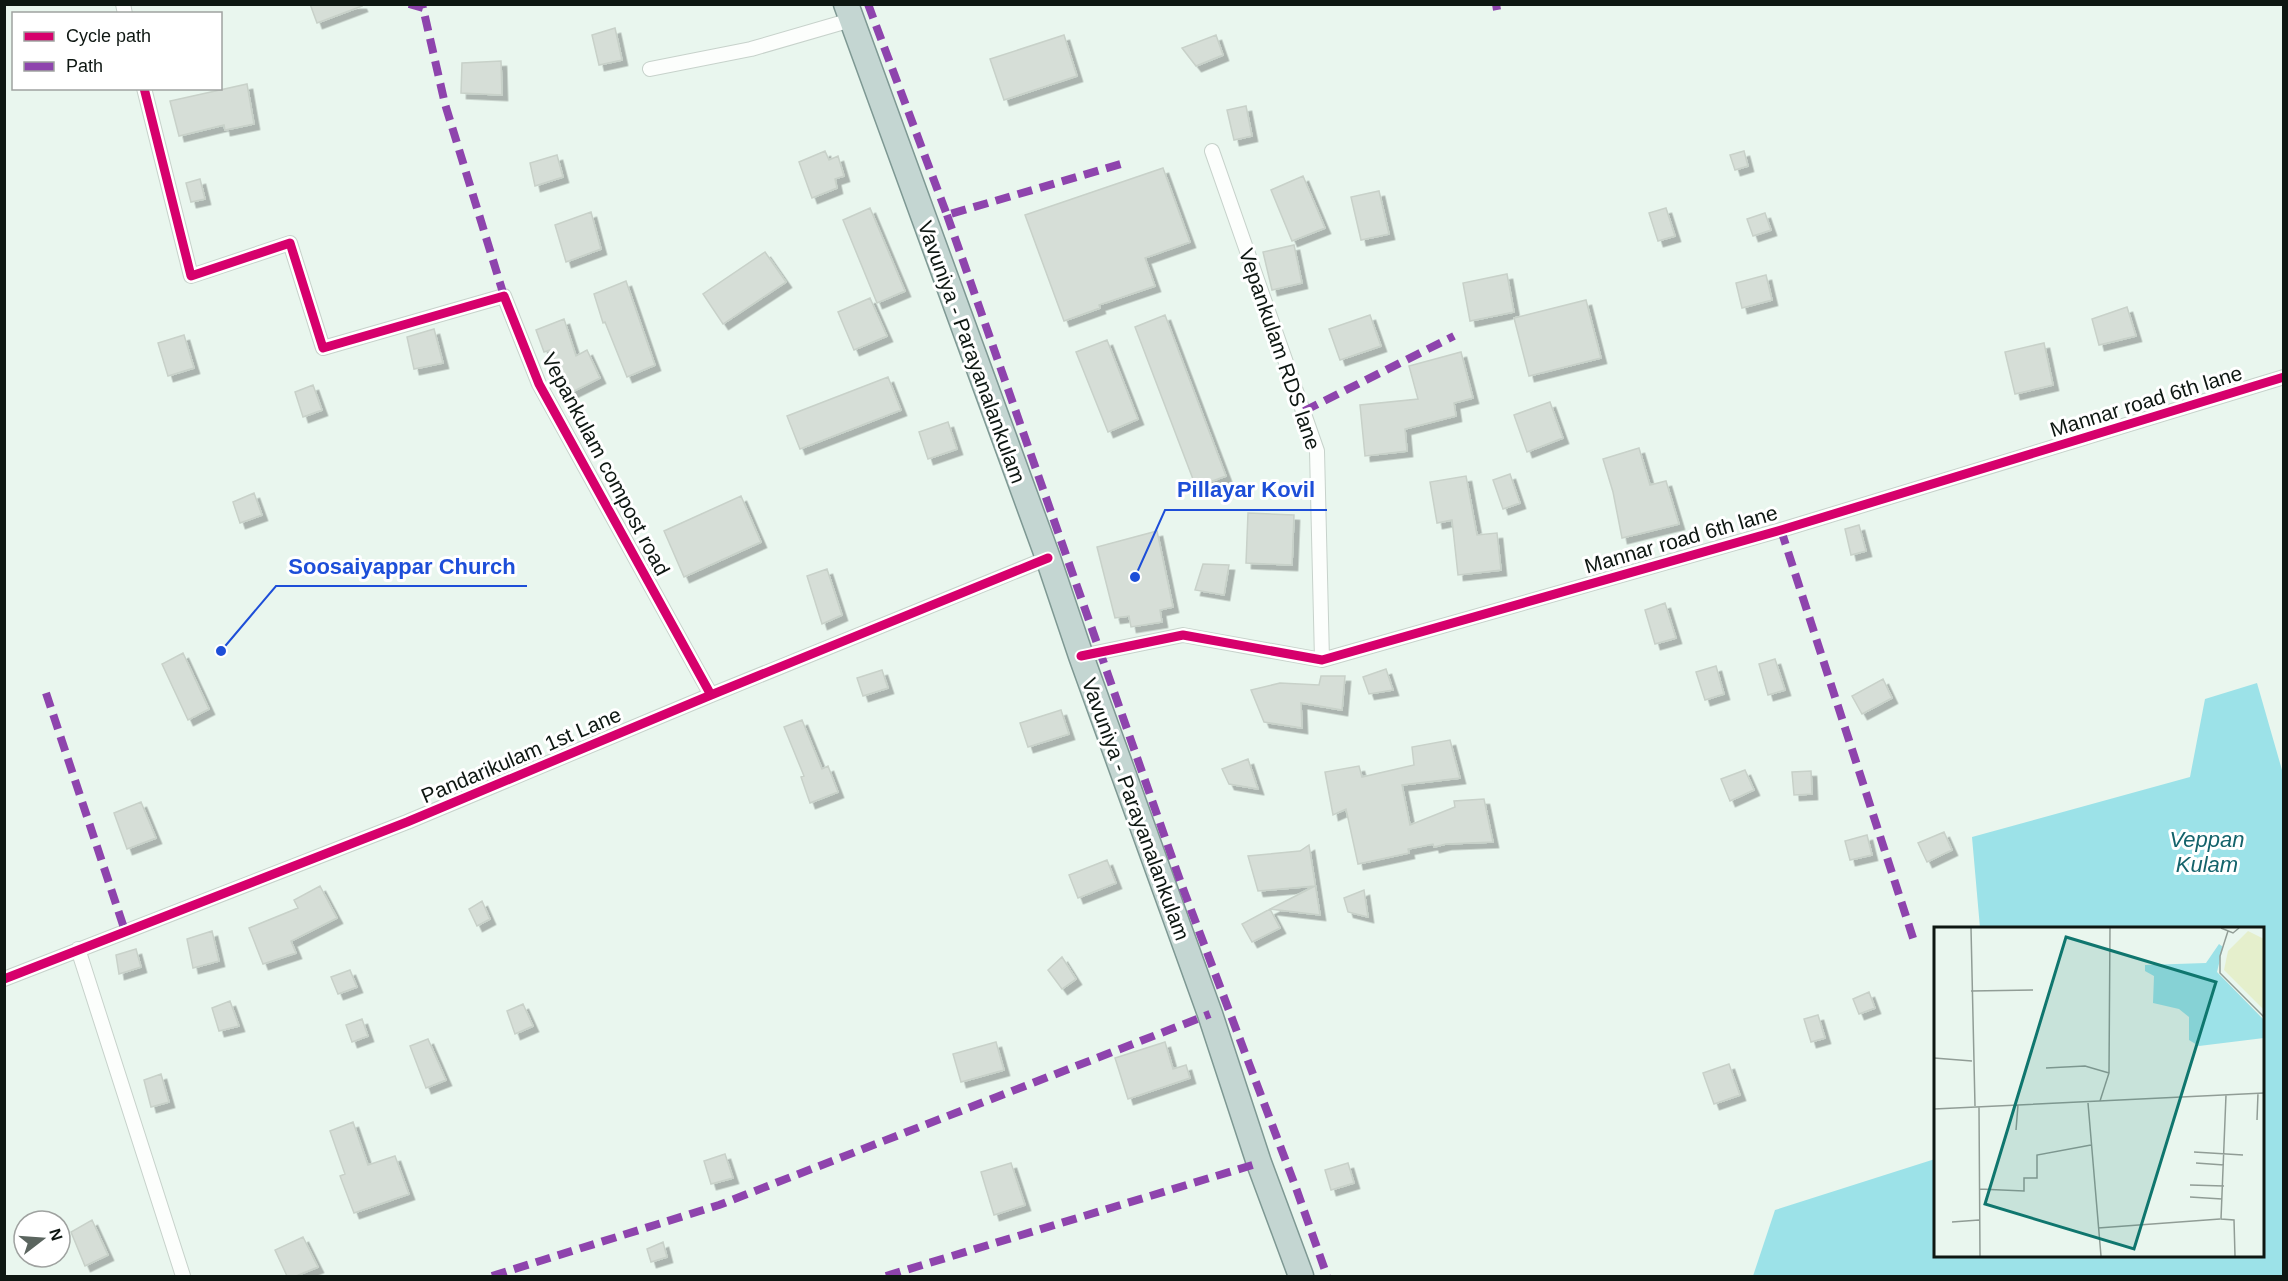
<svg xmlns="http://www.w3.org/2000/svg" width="2288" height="1281" viewBox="0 0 2288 1281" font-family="Helvetica,sans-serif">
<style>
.water{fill:#9ce2e8}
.building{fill:#d6ded7;stroke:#c8d1c9;stroke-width:1.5;filter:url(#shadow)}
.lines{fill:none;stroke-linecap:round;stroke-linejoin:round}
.minor-casing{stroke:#c7d2cb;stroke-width:16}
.trunk-casing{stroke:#7e9893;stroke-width:27}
.minor{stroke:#fcfefc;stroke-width:14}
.trunk{stroke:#c4d6d2;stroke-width:24}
.quiet{stroke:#8e44ad;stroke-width:8;stroke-dasharray:15 8;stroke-linecap:butt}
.cycleway-casing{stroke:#fff;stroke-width:13}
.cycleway{stroke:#d6006c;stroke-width:9}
.labels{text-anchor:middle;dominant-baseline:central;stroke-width:6;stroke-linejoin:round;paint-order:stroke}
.street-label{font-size:21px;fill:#0e1712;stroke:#fff}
.water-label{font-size:22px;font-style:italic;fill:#14636b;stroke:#fff}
.inset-road{fill:none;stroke:#919d96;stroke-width:1.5}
.view{fill:#0f766e;fill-opacity:0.15;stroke:#0f766e;stroke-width:3}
.inset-edge{fill:none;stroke:#0e1712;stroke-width:3}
.leader{fill:none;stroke:#1d4ed8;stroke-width:2}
.callout-dot{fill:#1d4ed8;stroke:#fff;stroke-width:2}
.callout-label{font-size:22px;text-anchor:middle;font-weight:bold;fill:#1d4ed8;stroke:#fff;stroke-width:6;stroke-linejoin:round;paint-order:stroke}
</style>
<defs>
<filter id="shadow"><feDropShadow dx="5.5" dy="5.5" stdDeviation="0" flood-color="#0004"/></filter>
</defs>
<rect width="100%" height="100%" fill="#e9f6ee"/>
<!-- water -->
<path class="water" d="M 2257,683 L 2284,777 L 2283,1276 L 1753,1276 L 1775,1210 L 1935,1159 L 1936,1256 L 2262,1256 L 2262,928 L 1980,928 L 1972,837 L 2190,777 L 2205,699 Z"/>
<!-- building -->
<path class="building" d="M 310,4 L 361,4 L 362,6 L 317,23 Z
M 615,28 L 622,60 L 599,65 L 592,35 Z
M 1064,35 L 1077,76 L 1004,100 L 990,59 Z
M 1216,35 L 1223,55 L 1196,66 L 1182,48 Z
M 501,61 L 502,95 L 461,93 L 462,63 Z
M 247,84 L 254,124 L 225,130 L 224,125 L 179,136 L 170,101 Z
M 1246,106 L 1252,136 L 1234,140 L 1227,110 Z
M 825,151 L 829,160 L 838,156 L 844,176 L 835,179 L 837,188 L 812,198 L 799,162 Z
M 1744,151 L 1748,166 L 1735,170 L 1730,155 Z
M 557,155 L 563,177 L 535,186 L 530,163 Z
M 1163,168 L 1190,242 L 1145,258 L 1155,286 L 1099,305 L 1100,308 L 1064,321 L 1025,215 Z
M 1303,176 L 1325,228 L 1292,241 L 1271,190 Z
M 200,179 L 205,199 L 191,202 L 186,183 Z
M 1379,191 L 1389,234 L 1361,240 L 1351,197 Z
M 870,208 L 905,291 L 877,303 L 843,220 Z
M 1666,208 L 1675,236 L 1658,241 L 1649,213 Z
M 591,212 L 601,249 L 566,262 L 555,225 Z
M 1765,213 L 1771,230 L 1753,236 L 1747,219 Z
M 1294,245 L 1302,283 L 1272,290 L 1263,252 Z
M 765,252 L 786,282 L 723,324 L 703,294 Z
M 1507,274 L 1514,312 L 1470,321 L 1463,283 Z
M 1766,275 L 1772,300 L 1742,308 L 1736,283 Z
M 626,281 L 655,365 L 627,377 L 605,322 L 603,323 L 594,294 Z
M 870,298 L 887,336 L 854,350 L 838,312 Z
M 1586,300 L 1601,358 L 1529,376 L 1514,318 Z
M 2127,307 L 2136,336 L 2099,345 L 2092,319 Z
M 1165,315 L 1226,476 L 1196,487 L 1135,327 Z
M 1370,315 L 1381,346 L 1340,360 L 1329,329 Z
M 564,319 L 576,356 L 587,350 L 600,378 L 570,393 L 550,350 L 544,352 L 536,330 Z
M 434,329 L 443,363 L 414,369 L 407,337 Z
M 184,335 L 194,368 L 168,376 L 158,343 Z
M 1107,340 L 1138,419 L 1108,432 L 1076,352 Z
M 2044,343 L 2053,385 L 2015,394 L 2005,352 Z
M 1461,352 L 1473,398 L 1454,403 L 1456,416 L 1405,429 L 1407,451 L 1365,456 L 1360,405 L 1418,399 L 1409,366 Z
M 888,377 L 901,410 L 800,449 L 787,416 Z
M 313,385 L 322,410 L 303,417 L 295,392 Z
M 1550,402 L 1563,438 L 1527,452 L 1514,415 Z
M 948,422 L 957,449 L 928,459 L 919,432 Z
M 1639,448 L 1650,485 L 1666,481 L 1679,524 L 1622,538 L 1613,492 L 1603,459 Z
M 1510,474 L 1520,503 L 1503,509 L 1493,480 Z
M 1466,476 L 1477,535 L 1497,533 L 1501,570 L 1458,575 L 1452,520 L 1437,523 L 1430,482 Z
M 254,493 L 262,515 L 240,523 L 233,502 Z
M 741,496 L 761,542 L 684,577 L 664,531 Z
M 1248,513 L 1294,515 L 1292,565 L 1246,563 Z
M 1859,525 L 1866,551 L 1851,555 L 1845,529 Z
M 1157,531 L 1173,607 L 1160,610 L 1162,622 L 1131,627 L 1129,616 L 1115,618 L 1097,547 Z
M 1203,564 L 1229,565 L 1224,595 L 1195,590 Z
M 827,569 L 842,615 L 822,624 L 807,576 Z
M 1665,603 L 1676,638 L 1655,644 L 1645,610 Z
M 183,653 L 209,709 L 188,720 L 162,664 Z
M 1775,659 L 1785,690 L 1768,695 L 1759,664 Z
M 1716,666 L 1724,694 L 1705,700 L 1696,672 Z
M 1386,669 L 1393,690 L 1369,694 L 1363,677 Z
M 882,670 L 888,688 L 863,696 L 857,678 Z
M 1321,676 L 1345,676 L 1342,710 L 1301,703 L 1302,728 L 1264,722 L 1251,690 L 1280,683 L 1319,685 Z
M 1883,679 L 1892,698 L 1862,714 L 1852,696 Z
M 1061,710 L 1069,734 L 1028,747 L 1020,723 Z
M 802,720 L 822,769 L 828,766 L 838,792 L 810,803 L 801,777 L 804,776 L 784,727 Z
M 1450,740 L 1460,778 L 1402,785 L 1410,825 L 1455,807 L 1454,801 L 1484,799 L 1493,842 L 1446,844 L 1434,847 L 1433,844 L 1408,849 L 1409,853 L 1358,864 L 1346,809 L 1333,815 L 1325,772 L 1359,766 L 1362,777 L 1414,765 L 1412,747 Z
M 1248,759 L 1258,789 L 1229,784 L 1222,769 Z
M 1745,770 L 1754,790 L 1730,801 L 1721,779 Z
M 1811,771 L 1812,794 L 1794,795 L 1792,772 Z
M 141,802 L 156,838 L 127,849 L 114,813 Z
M 1944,832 L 1952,850 L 1927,862 L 1918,843 Z
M 1867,835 L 1872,855 L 1850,860 L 1845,841 Z
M 1309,845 L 1320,915 L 1270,909 L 1315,886 L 1258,891 L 1248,856 L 1300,851 Z
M 1107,860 L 1116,883 L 1078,898 L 1069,875 Z
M 320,886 L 337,918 L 291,941 L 296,953 L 263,964 L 249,928 L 298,908 L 294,900 Z
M 1364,890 L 1368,917 L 1348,912 L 1344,898 Z
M 482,901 L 490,919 L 477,926 L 469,909 Z
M 1270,909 L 1280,928 L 1252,942 L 1242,924 Z
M 212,931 L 219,961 L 193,968 L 187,939 Z
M 136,949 L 141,967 L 119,974 L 116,955 Z
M 1062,957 L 1076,979 L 1062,989 L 1048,970 Z
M 350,970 L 357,987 L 338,994 L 331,977 Z
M 1869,992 L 1875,1008 L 1859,1014 L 1853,999 Z
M 230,1001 L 239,1026 L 219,1031 L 212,1008 Z
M 523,1004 L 533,1026 L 515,1034 L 507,1011 Z
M 1818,1015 L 1825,1038 L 1811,1042 L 1804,1019 Z
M 362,1019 L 368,1036 L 352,1042 L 346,1025 Z
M 428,1039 L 446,1080 L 426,1088 L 410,1046 Z
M 996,1042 L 1004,1070 L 961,1082 L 953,1054 Z
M 1165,1042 L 1173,1069 L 1186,1065 L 1190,1078 L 1128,1099 L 1115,1058 Z
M 1729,1064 L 1740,1095 L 1714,1104 L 1703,1073 Z
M 161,1074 L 169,1102 L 151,1107 L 144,1080 Z
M 353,1122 L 368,1165 L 395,1156 L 409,1194 L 354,1213 L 340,1176 L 345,1174 L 330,1131 Z
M 725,1154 L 733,1178 L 711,1184 L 704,1161 Z
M 1011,1163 L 1025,1205 L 994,1215 L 981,1172 Z
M 1348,1163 L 1354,1183 L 1331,1190 L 1325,1170 Z
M 92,1220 L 108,1255 L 85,1266 L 71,1232 Z
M 303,1237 L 318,1267 L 296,1276 L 287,1276 L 275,1250 Z
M 663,1242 L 667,1257 L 651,1262 L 647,1249 Z"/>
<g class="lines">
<!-- minor casing -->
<g class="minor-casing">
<path id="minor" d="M 123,4 L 125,14
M 650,69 L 751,49 L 851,20
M 144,88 L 191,276 L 290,243 L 323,348 L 504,296 L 539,384 L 711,695
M 1212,151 L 1317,451 L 1322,660
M 1081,656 L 1183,635 L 1322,660 L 1781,530 L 2284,377
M 78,949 L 183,1276
M 4,979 L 407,822 L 711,695 L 1048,558"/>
</g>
<!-- trunk casing -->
<g class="trunk-casing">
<path id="trunk" d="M 846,4 L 1048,558 L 1081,656 L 1210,1014 L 1259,1163 L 1301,1276"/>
</g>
<!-- minor -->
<use href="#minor" class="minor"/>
<!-- trunk -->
<use href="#trunk" class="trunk"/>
<!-- quiet -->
<path class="quiet" d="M 409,4 L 423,8 L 445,104 L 504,296
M 868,4 L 947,215 L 1121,164
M 1496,4 L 1497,10
M 947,215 L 1182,886 L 1296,1188 L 1327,1276
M 1304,411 L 1454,336
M 1781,530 L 1914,941
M 46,693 L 125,931
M 492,1276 L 719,1205 L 1210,1014
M 886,1276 L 1259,1163"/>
<!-- cycleway casing -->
<g class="cycleway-casing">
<path id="cycleway" d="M 144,88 L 191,276 L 290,243 L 323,348 L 504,296 L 539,384 L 711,695
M 1081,656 L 1183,635 L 1322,660 L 1781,530 L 2284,377
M 4,979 L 407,822 L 711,695 L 1048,558"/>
</g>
<!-- cycleway -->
<use href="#cycleway" class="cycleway"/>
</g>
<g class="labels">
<!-- street labels -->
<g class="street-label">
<text transform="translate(1280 349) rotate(71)">Vepankulam RDS lane</text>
<text transform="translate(972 352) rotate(70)">Vavuniya - Parayanalankulam</text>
<text transform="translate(2146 401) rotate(-17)">Mannar road 6th lane</text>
<text transform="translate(606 464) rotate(62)">Vepankulam compost road</text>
<text transform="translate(1681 539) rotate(-16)">Mannar road 6th lane</text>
<text transform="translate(521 755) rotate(-23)">Pandarikulam 1st Lane</text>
<text transform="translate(1136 809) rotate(70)">Vavuniya - Parayanalankulam</text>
</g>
<!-- water labels -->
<g class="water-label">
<text x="2207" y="839">Veppan<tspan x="2207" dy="25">Kulam</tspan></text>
</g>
</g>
<!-- overview -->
<g transform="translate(1934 927)">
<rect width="330" height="330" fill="#e9f6ee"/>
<path d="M 314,4 L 330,12 L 330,83 L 290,43 L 294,24 Z" fill="#e5efcc"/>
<path d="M 285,17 L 289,20 L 283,45 L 330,93 L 330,111 L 265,119 L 255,113 L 255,90 L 245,82 L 219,76 L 220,49 L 211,44 L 211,38 L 272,36 Z" fill="#9ce2e8"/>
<path class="inset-road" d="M 37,1 L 41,179M 287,1 L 299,6 L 305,1M 294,4 L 286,29 L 286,46 L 330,90M 37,64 L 99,63M 0,131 L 38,134M 112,141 L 151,139 L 175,146M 292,168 L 287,292 L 300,293 L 301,329M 166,174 L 175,146 L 176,1M 154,176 L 167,329M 45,180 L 46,329M 0,182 L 330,166M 323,193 L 324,166M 82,203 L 84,178M 260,225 L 309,228M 262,236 L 290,238M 256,258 L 290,259M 45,262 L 90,264 L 90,251 L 103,251 L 103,228 L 157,218M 256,270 L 288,272M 18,295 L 45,293M 164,301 L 286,292"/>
<path class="view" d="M 132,10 L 282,55 L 200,322 L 51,277 Z"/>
<rect width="330" height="330" class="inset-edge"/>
</g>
<!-- callouts -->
<path class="leader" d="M1135 577L1165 510H1327M221 651L276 586H527"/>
<g class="callout-dot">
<circle cx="1135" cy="577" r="6"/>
<circle cx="221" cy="651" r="6"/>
</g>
<g class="callout-label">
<text x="1246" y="497">Pillayar Kovil</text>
<text x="402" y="574">Soosaiyappar Church</text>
</g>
<!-- border -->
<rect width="2288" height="1281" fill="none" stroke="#0e1712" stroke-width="12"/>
<!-- legend -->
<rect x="12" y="12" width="210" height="78" fill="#ffffff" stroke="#9fa2a0" stroke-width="1.5"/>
<rect x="24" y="32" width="30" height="9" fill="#d6006c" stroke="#9fa2a0" stroke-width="1.5"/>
<text x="66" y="42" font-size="18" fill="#0e1712">Cycle path</text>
<rect x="24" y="62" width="30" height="9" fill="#8e44ad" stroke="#9fa2a0" stroke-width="1.5"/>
<text x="66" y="72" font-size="18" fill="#0e1712">Path</text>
<!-- north arrow -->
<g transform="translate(42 1239) rotate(73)"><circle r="28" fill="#ffffff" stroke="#9fa2a0" stroke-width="1.5"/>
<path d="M0-4.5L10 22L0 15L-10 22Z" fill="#5b655f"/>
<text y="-9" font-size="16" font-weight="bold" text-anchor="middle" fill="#0e1712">N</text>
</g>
</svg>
